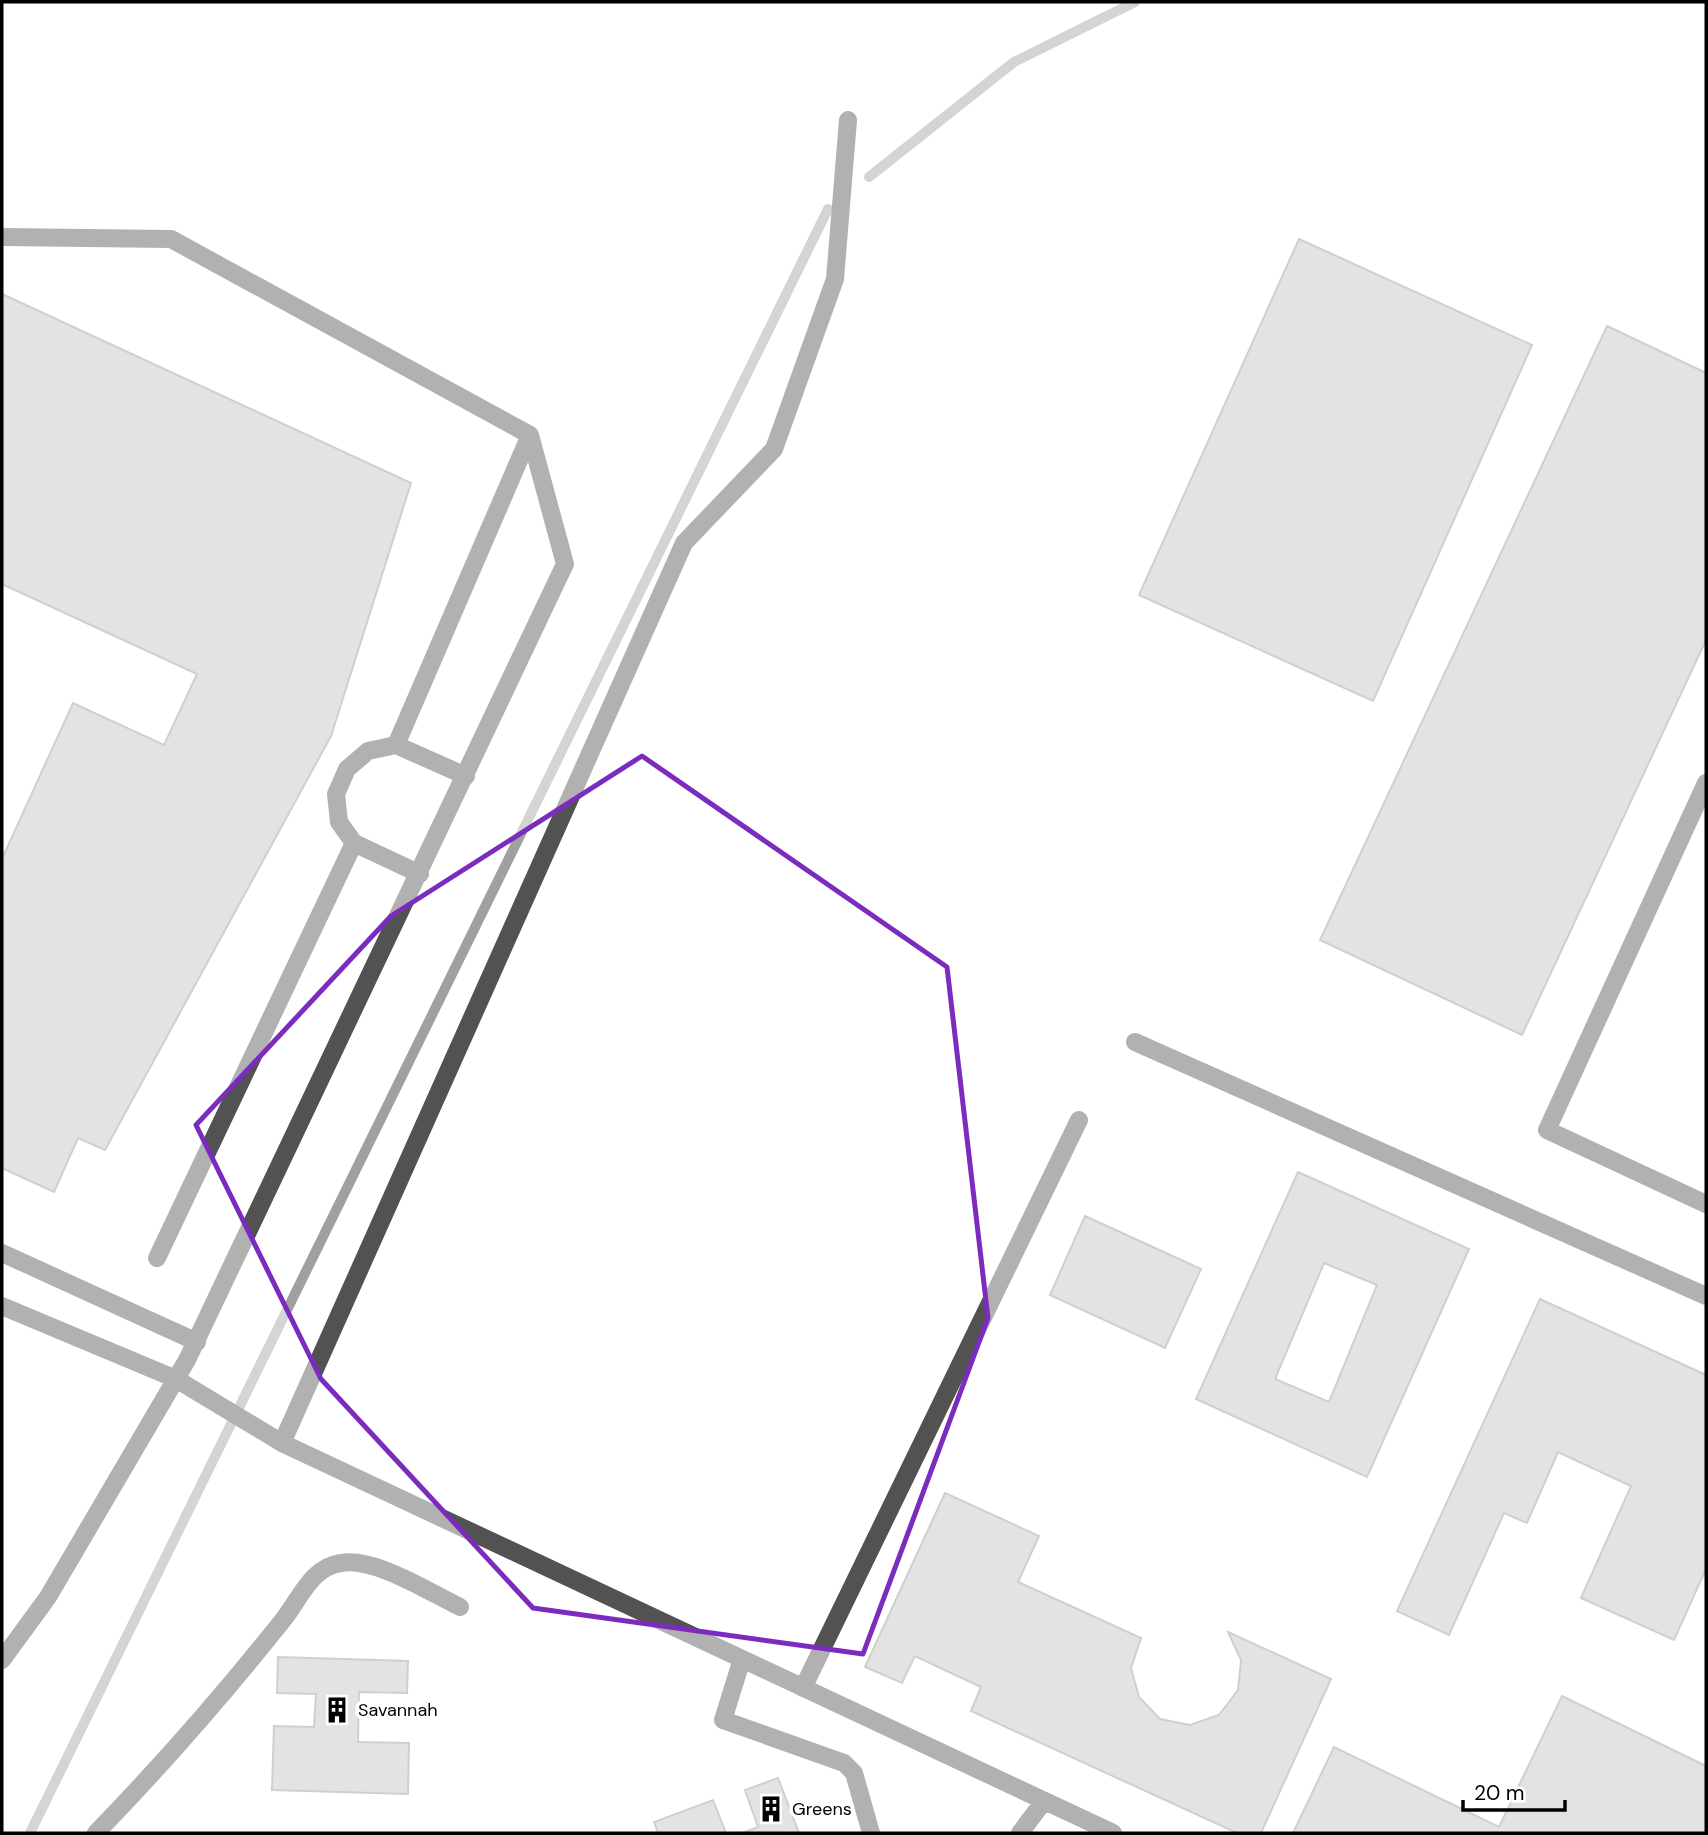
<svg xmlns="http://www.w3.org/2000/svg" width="1708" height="1835" viewBox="0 0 1708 1835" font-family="'DM Sans',sans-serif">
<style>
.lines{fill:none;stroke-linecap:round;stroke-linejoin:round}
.stream{stroke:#a0a0a0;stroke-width:10}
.building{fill:#c2c2c2;stroke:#969696;stroke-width:2;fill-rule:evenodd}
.minor{stroke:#525252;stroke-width:18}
.marked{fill:none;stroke:#7b2cbf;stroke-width:5;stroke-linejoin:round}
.labels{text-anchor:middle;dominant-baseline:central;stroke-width:7;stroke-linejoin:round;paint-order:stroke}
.poi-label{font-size:18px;fill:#000;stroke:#fff;text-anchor:start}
</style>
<rect width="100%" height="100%" fill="#fff"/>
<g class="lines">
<!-- stream -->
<path class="stream" d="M 869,177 L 1014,62 L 1135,2
M 30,1833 L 828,209"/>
</g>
<!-- building -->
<path class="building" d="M 1299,239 L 1532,345 L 1373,701 L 1139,595 Z
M 2,294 L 411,483 L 331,736 L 105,1150 L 78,1138 L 54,1192 L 2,1168 L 2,859 L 73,703 L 164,745 L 197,674 L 2,584 Z
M 1607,326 L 1706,373 L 1706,640 L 1522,1035 L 1320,940 Z
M 1298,1172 L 1469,1249 L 1367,1477 L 1196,1399 ZM 1324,1263 L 1377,1285 L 1329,1402 L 1275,1379 Z
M 1085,1216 L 1201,1269 L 1165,1348 L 1050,1295 Z
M 1540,1299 L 1706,1375 L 1706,1569 L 1674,1640 L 1581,1598 L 1631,1486 L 1558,1452 L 1527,1523 L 1504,1513 L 1449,1635 L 1397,1611 Z
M 945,1493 L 1039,1536 L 1018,1582 L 1141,1638 L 1131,1668 L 1139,1697 L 1160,1719 L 1190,1725 L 1219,1715 L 1238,1690 L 1241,1660 L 1228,1632 L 1331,1679 L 1261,1833 L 1237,1833 L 971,1711 L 981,1687 L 915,1656 L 902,1683 L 865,1667 Z
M 278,1657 L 408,1661 L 407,1693 L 359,1692 L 358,1742 L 409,1743 L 408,1794 L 272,1790 L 274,1726 L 314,1727 L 316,1694 L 277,1693 Z
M 1562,1696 L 1706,1766 L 1706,1833 L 1293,1833 L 1334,1747 L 1499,1827 Z
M 778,1778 L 799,1833 L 742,1833 L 758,1827 L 745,1790 Z
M 713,1800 L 726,1833 L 658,1833 L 654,1822 Z"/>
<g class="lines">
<!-- minor -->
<path class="minor" d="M 2,237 L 171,239 L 530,435 L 565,564 L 187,1360 L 48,1597 L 2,1660
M 396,745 L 530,435
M 1706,783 L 1547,1130 L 1706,1204
M 420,874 L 354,843 L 339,822 L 336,794 L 347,769 L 368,751 L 396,745 L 466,776
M 1135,1042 L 1706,1296
M 2,1253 L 197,1342
M 157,1258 L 354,843
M 2,1306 L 176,1379 L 282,1443 L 1113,1833
M 282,1443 L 684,543 L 774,449 L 835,279 L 848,120
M 742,1659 L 723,1720 L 844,1763 L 854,1773 L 871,1833
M 803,1688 L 1079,1120
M 96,1833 C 162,1765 224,1694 283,1620 C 300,1599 311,1567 341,1563 C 375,1557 429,1592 460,1607
M 1020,1833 L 1044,1801"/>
</g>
<!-- marked area -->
<path d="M0 0H1708V1835H0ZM 642,756 L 947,967 L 988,1318 L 863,1654 L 533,1608 L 321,1379 L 196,1125 L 391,916 Z" fill="#fff" fill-opacity=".55" fill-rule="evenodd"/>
<path class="marked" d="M 642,756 L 947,967 L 988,1318 L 863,1654 L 533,1608 L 321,1379 L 196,1125 L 391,916 Z"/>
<!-- icons -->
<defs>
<g id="building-bare" transform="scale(2.1)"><path d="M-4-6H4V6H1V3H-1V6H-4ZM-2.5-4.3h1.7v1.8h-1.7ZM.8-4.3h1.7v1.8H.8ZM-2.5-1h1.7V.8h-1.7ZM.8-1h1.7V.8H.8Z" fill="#000" stroke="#fff" stroke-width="2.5" paint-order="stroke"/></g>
</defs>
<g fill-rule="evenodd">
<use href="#building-bare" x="337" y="1710"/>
<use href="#building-bare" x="771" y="1809"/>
</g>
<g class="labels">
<!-- poi labels -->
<g class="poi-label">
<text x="358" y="1710">Savannah</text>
<text x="792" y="1809">Greens</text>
</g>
</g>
<!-- border -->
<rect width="1708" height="1835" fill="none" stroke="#000000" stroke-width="7"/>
<!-- scale -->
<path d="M1463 1800v10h102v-10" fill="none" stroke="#000000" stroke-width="3.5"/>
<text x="1474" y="1800" font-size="21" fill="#000000" stroke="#ffffff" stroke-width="5" paint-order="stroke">20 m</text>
</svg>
